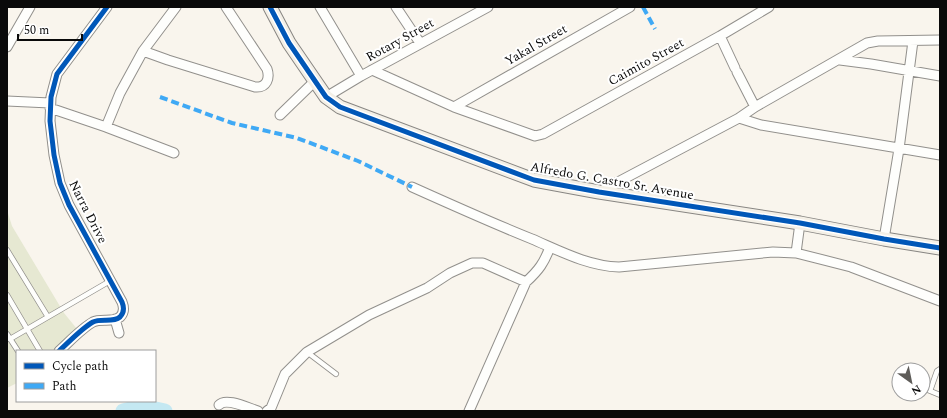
<svg xmlns="http://www.w3.org/2000/svg" width="947" height="418" viewBox="0 0 947 418" font-family="Spectral,serif">
<style>
.cemetery{fill:#e6e8d2}
.lines{fill:none;stroke-linecap:round;stroke-linejoin:round}
.river{stroke:#c4e8f2;stroke-width:15}
.lane-casing{stroke:#92908c;stroke-width:6}
.street-casing{stroke:#92908c;stroke-width:11}
.secondary-casing{stroke:#888683;stroke-width:15}
.lane{stroke:#fefefc;stroke-width:4.5}
.street{stroke:#fefefc;stroke-width:9}
.secondary{stroke:#f4f0e7;stroke-width:13}
.quiet{stroke:#3fa9f5;stroke-width:4;stroke-dasharray:8 4;stroke-linecap:butt}
.cycleway-casing{stroke:#fff;stroke-width:8}
.cycleway{stroke:#0057b8;stroke-width:5}
.labels{text-anchor:middle;dominant-baseline:central;stroke-width:4;stroke-linejoin:round;paint-order:stroke}
.street-label{font-size:13px;fill:#0a0a0a;stroke:#fff}
</style>
<rect width="100%" height="100%" fill="#f9f5ed"/>
<!-- cemetery -->
<path class="cemetery" d="M 7,210 L 12,226 L 64,313 L 77,329 L 55,351 L 17,351 L 17,383 L 7,388 Z"/>
<g class="lines">
<!-- river -->
<path class="river" d="M 123,411 L 142,406 L 165,411"/>
<!-- lane casing -->
<g class="lane-casing">
<path id="lane" d="M 7,250 L 48,317
M 7,295 L 40,351
M 7,334 L 18,351
M 7,338 L 10,339 L 110,281
M 307,352 L 336,374
M 923,388 L 940,395
M 930,391 L 937,371 L 940,369"/>
</g>
<!-- street casing -->
<g class="street-casing">
<path id="street" d="M 320,7 L 361,76
M 396,7 L 420,43
M 720,36 L 735,68
M 7,47 L 30,7
M 143,51 L 168,60 L 255,87 C 267,88 270,78 267,69 L 226,7
M 840,60 L 871,64 L 940,76
M 372,70 L 454,107 L 535,136 L 543,134 L 720,36 L 769,7
M 737,72 L 755,107
M 326,97 L 361,76 L 488,7
M 7,101 L 50,103
M 454,107 L 630,7
M 50,108 L 106,127 L 174,153
M 280,115 L 315,81
M 739,118 L 761,125 L 940,155
M 106,127 L 120,93 L 143,51 L 176,7
M 412,187 C 452,205 492,223 532,239 C 560,251 588,266 619,267 L 773,252 L 796,253 L 851,267 L 940,301
M 599,192 L 739,118 L 755,107 L 867,43 L 878,41 L 940,40
M 884,239 L 899,149 L 913,41
M 796,253 L 800,223
M 115,319 L 119,333
M 59,351 C 68,343 82,328 93,322 C 101,318 113,323 120,317 C 125,312 124,307 122,302 L 69,205 L 60,183 L 54,155 L 50,121 L 51,97 L 57,74 L 107,7
M 219,405 C 226,397 248,408 258,411
M 267,411 L 271,408 L 285,374 L 307,352 L 369,315 L 427,288 L 450,273 L 472,263 L 483,263 L 526,282
M 469,411 L 526,282 C 539,270 544,263 550,247"/>
</g>
<!-- secondary casing -->
<g class="secondary-casing">
<path id="secondary" d="M 270,7 L 289,43 L 315,81 L 326,97 L 340,107 L 534,180 L 599,192 L 800,223 L 884,239 L 940,248"/>
</g>
<!-- lane -->
<use href="#lane" class="lane"/>
<!-- street -->
<use href="#street" class="street"/>
<!-- secondary -->
<use href="#secondary" class="secondary"/>
<!-- quiet -->
<path class="quiet" d="M 643,7 L 655,29
M 160,97 L 232,123 L 297,138 L 358,161 L 412,187"/>
<!-- cycleway casing -->
<g class="cycleway-casing">
<path id="cycleway" d="M 270,7 L 289,43 L 315,81 L 326,97 L 340,107 L 534,180 L 599,192 L 800,223 L 884,239 L 940,248
M 59,351 C 68,343 82,328 93,322 C 101,318 113,323 120,317 C 125,312 124,307 122,302 L 69,205 L 60,183 L 54,155 L 50,121 L 51,97 L 57,74 L 107,7"/>
</g>
<!-- cycleway -->
<use href="#cycleway" class="cycleway"/>
</g>
<g class="labels">
<!-- street labels -->
<g class="street-label">
<text transform="translate(400 40) rotate(-29)">Rotary Street</text>
<text transform="translate(536 45) rotate(-30)">Yakal Street</text>
<text transform="translate(646 62) rotate(-29)">Caimito Street</text>
<text transform="translate(612 181) rotate(10)">Alfredo G. Castro Sr. Avenue</text>
<text transform="translate(88 212) rotate(63)">Narra Drive</text>
</g>
</g>
<!-- border -->
<rect width="947" height="418" fill="none" stroke="#0a0a0a" stroke-width="16"/>
<!-- legend -->
<rect x="16" y="350" width="140" height="52" fill="#ffffff" stroke="#9d9d9d"/>
<rect x="24" y="363" width="20" height="6" fill="#0057b8" stroke="#9d9d9d"/>
<text x="52" y="370" font-size="12" fill="#0a0a0a">Cycle path</text>
<rect x="24" y="383" width="20" height="6" fill="#3fa9f5" stroke="#9d9d9d"/>
<text x="52" y="390" font-size="12" fill="#0a0a0a">Path</text>
<!-- north arrow -->
<g transform="translate(911 382) rotate(147)"><circle r="19" fill="#ffffff" stroke="#9d9d9d"/>
<path d="M0-3L7 15L0 10L-7 15Z" fill="#5e5c59"/>
<text y="-6" font-size="11" font-weight="bold" text-anchor="middle" fill="#0a0a0a">N</text>
</g>
<!-- scale -->
<path d="M18 34v6h64v-6" fill="none" stroke="#0a0a0a" stroke-width="2"/>
<text x="24" y="34" font-size="12" fill="#0a0a0a" stroke="#ffffff" stroke-width="3" paint-order="stroke">50 m</text>
</svg>
